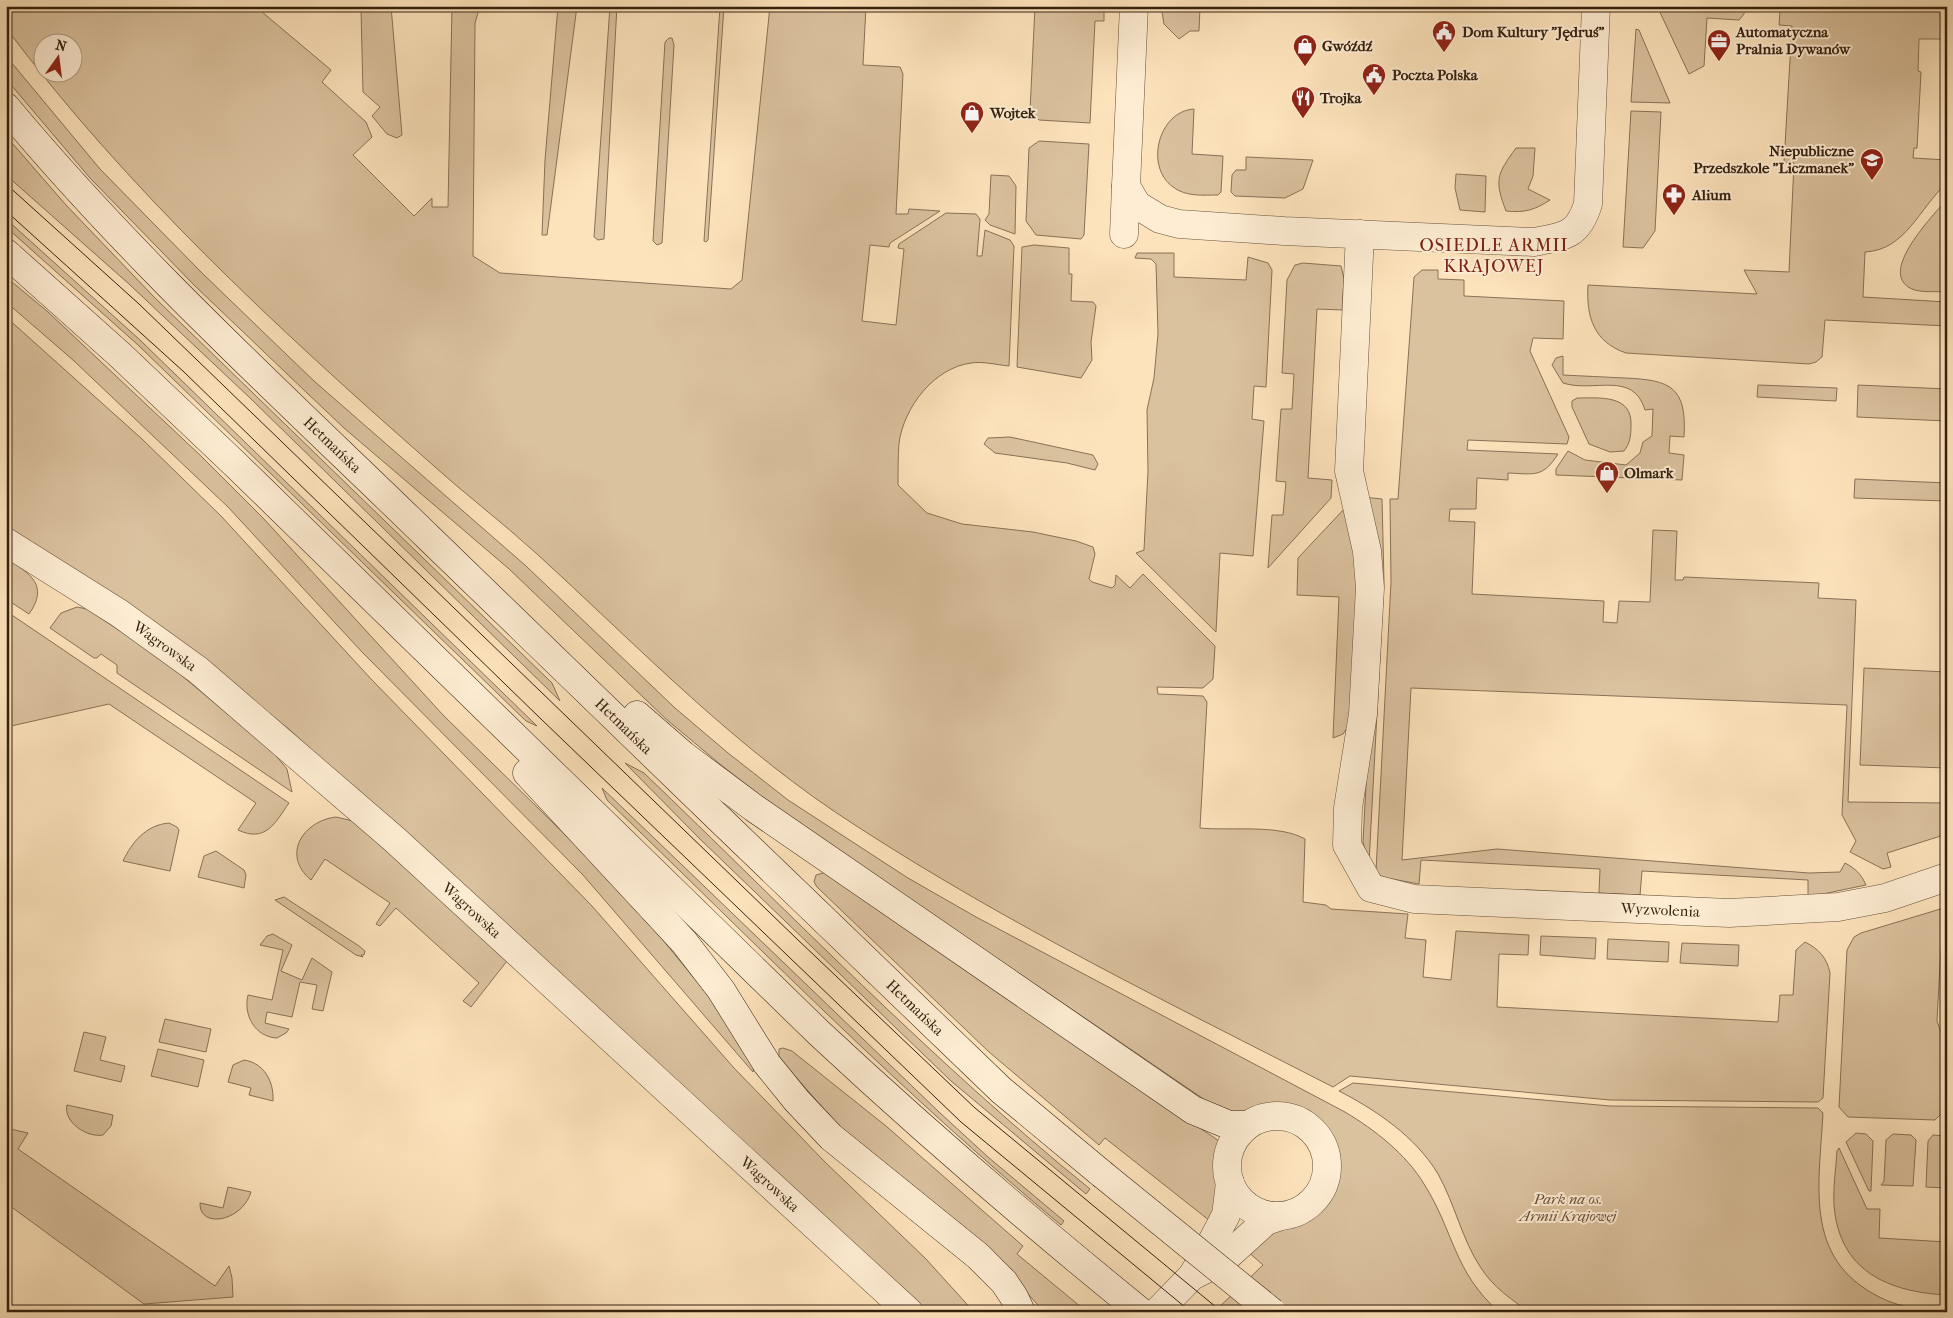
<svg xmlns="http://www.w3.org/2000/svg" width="1953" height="1318" viewBox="0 0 1953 1318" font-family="'IM FELL French Canon',serif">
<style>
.green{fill:#dbc29f;stroke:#887257;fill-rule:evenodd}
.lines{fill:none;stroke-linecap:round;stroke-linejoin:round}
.street-casing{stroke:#66523a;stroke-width:29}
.secondary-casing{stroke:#34210f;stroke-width:29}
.street{stroke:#feedd3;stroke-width:28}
.secondary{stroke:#feedd3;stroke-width:28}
.tram{stroke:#34210f;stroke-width:1}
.secondary-bridge-casing{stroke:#34210f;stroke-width:29;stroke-linecap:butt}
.secondary-bridge{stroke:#feedd3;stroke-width:28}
.labels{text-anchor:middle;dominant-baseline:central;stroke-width:4;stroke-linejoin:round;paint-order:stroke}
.poi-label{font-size:15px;font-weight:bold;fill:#34210f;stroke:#feedd3;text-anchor:start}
.street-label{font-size:15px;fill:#34210f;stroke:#feedd3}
.park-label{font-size:15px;font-style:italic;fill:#66513a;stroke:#feedd3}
.quarter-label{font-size:18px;letter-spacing:1px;fill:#7a1f14;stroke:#feedd3}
</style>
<rect width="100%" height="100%" fill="#fde3bc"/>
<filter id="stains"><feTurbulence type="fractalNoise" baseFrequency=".004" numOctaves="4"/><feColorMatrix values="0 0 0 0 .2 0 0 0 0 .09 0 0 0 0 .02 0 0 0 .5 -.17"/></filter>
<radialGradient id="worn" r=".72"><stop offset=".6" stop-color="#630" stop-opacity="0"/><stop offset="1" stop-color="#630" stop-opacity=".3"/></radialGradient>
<!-- green -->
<path class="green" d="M 6,6 L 255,6 L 331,70 L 322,82 L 366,122 L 372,137 L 353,155 L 414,216 L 432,198 L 432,207 L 448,207 L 452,6 L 480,6 L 475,23 L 473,256 L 500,273 L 731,289 L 742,280 L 770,6 L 866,6 L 863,65 L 900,67 L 903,74 L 896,214 L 908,214 L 909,209 L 940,211 L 890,243 L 889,247 L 870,245 L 862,321 L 896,325 L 904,249 L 898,248 L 899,244 L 946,213 L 976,214 L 980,219 L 977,256 L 982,256 L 985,230 L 1010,240 L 1014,246 L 1009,366 C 997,365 983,361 971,363 C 934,368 904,407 899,443 C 898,457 898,471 898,485 L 927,513 L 962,524 L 1033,532 L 1076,541 L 1093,547 L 1095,554 L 1089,579 L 1092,582 L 1112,588 L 1115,585 L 1116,575 L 1130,588 L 1143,574 L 1215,646 L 1213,679 L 1203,688 L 1157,687 L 1158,694 L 1203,696 L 1207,702 L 1200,828 C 1231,831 1279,824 1305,839 L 1303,902 L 1326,905 L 1331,909 L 1408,914 L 1405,938 L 1426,940 L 1423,977 L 1451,980 L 1456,931 L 1529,935 L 1528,955 L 1499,954 L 1497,1007 L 1778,1022 L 1780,995 L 1793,995 L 1796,950 L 1805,942 C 1819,949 1827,958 1830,973 L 1823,1098 L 1818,1102 L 1610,1100 L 1350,1076 L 1333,1087 C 1173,1005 1009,925 858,827 C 737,750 642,650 537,554 C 501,521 462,492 426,459 C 276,327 126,188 6,28 ZM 42,42 L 72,42 L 72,72 L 42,72 Z
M 365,6 L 391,6 L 402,135 L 397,138 L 387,134 L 372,116 L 380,107 L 363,92 L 361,10 Z
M 558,6 L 577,6 L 547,235 L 542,235 L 545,160 Z
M 610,6 L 617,6 L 604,239 L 598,240 L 594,237 Z
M 724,6 L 708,240 L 706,242 L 704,241 L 720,7 Z
M 1035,6 L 1104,6 L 1104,21 L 1095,21 L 1090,123 L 1039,120 L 1030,111 Z
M 1161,6 L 1223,6 L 1223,9 L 1200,7 L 1199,31 L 1190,31 L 1179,39 L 1164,24 Z
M 1392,6 L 1462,6 L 1459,10 Z
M 1657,6 L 1745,6 L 1744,14 L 1739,20 L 1707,18 L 1704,66 L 1689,74 Z
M 1755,6 L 1837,6 L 1947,12 L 1947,39 L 1919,39 L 1918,71 L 1921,72 L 1917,148 L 1914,148 L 1913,158 L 1947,160 L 1947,183 C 1919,208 1906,250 1865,252 L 1863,297 L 1947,302 L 1947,326 L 1825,320 L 1822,357 L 1816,362 L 1809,364 L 1626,353 C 1594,342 1586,317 1588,285 L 1757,294 L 1744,270 L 1789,272 L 1794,163 L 1784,162 L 1792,26 L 1779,25 L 1780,11 L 1755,9 Z
M 1636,29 L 1639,30 L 1670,103 L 1631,102 Z
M 669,38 L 672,38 L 674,45 L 662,243 L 657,245 L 653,241 L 665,42 Z
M 6,56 L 100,169 L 202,273 L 314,381 L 526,566 L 675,708 L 728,753 L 788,800 L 908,878 L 976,917 L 1345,1112 C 1375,1130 1406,1154 1424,1184 C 1454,1231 1453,1271 1499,1312 L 1214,1312 L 1263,1265 L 1246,1250 L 1279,1227 L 1305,1219 L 1322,1206 L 1331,1193 L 1331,1150 L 1308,1119 L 1278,1111 L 1230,1117 L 781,811 L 721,765 L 666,719 L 508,568 L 344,428 L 306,392 L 194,285 L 90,178 L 6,79 Z
M 1194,109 L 1192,154 L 1223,156 L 1221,192 L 1218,195 C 1203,195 1186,197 1173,187 C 1144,166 1159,111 1194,109 Z
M 1631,111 L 1661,112 L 1655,231 L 1643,248 L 1623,247 Z
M 6,136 L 66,205 L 155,298 L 552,683 L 560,701 L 249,397 L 129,284 L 6,175 Z
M 1039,141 L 1089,144 L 1084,235 L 1081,239 L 1036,235 L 1026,221 L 1029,148 Z
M 1516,148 L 1535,148 L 1533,176 L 1528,189 L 1550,200 C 1535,210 1524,213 1506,211 C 1494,180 1497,174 1516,148 Z
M 1246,157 L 1313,160 L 1303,189 L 1285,198 L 1235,196 L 1231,192 L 1232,175 L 1236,170 L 1246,170 Z
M 1456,174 L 1486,176 L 1485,212 L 1460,210 L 1455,188 Z
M 991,175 L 1009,176 L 1016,186 L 1015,234 L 990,225 L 985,220 L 989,214 Z
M 1947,199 L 1947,292 C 1936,291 1921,293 1912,289 C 1876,273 1934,215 1947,199 Z
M 6,219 L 140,340 L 537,726 L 526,721 L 138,345 L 6,227 Z
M 1034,245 L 1069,248 L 1069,274 L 1072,274 L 1071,301 L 1093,302 L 1096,306 L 1091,342 L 1092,360 L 1081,378 L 1017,367 L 1022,247 Z
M 1137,253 L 1174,253 L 1174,277 L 1246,280 L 1248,257 L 1268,263 L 1272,270 L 1266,387 L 1254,386 L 1252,419 L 1264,421 L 1253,556 L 1220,553 L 1216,632 L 1136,553 L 1144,550 L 1148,471 L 1147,410 L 1154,378 L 1158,334 L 1156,264 L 1151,259 L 1135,258 Z
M 1303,263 L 1341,266 L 1344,279 L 1342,310 L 1317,309 L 1308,478 L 1332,480 L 1331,498 L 1268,568 L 1272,515 L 1283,515 L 1286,482 L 1276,481 L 1281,409 L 1292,409 L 1294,374 L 1282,373 L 1287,280 L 1295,265 Z
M 1422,270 L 1438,270 L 1438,279 L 1464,280 L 1464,296 L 1564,301 L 1563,339 L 1533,338 L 1530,351 L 1569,437 L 1567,444 L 1468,440 L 1467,450 L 1558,454 C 1543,478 1534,474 1508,473 L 1508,480 L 1477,478 L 1476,509 L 1450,509 L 1449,521 L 1475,522 L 1472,594 L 1604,601 L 1603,622 L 1617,623 L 1619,601 L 1650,602 L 1653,530 L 1677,531 L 1675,580 L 1683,580 L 1684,577 L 1819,583 L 1818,598 L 1856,600 L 1848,802 L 1947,803 L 1947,834 L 1887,853 L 1891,867 L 1883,869 L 1850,852 L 1856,841 L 1842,815 L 1847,705 L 1411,688 L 1402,860 L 1497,849 L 1809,873 L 1840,872 L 1845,863 C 1856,869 1861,874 1866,885 L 1808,897 L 1808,880 L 1642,871 L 1640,895 L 1599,893 L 1600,869 L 1421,860 L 1419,884 L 1382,877 L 1376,871 L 1391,582 L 1390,499 L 1398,499 L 1414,277 Z
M 6,277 L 48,312 L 201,456 L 264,519 L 443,715 L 588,857 L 662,939 L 703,989 L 743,1044 L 754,1068 L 753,1072 L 583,875 L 362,652 L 228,507 L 73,360 L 6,302 Z
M 6,317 L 142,439 L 221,516 L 372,680 L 592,906 L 734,1068 L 825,1162 L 926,1259 L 974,1312 L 928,1312 L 290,730 L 198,655 L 102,587 L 6,526 Z
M 1563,356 L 1563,375 C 1583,376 1604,377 1625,378 C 1671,380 1687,387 1684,437 L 1670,436 L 1669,453 L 1684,455 L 1682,480 L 1556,475 L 1556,469 L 1568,451 L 1585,460 L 1626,465 L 1640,453 L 1643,442 L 1652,436 L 1653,409 L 1645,410 C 1633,370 1594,393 1563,383 L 1552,365 L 1556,358 Z
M 1758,385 L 1837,388 L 1836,401 L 1757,397 Z
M 1858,385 L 1947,389 L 1947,421 L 1857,417 Z
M 1577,398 C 1599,398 1633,394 1631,426 C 1631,435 1630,444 1624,451 L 1610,452 L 1589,444 L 1572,407 L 1572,401 Z
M 1010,437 L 1093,455 L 1098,464 L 1095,470 L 1067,463 L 995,453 L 984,444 L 988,438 Z
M 1855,479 L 1947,483 L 1947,501 L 1854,498 Z
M 1363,497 L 1382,499 L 1384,582 L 1381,633 Z
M 1345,508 L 1360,580 L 1349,725 L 1343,734 L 1333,738 L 1339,597 L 1297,595 L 1298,558 Z
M 6,559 C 31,573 49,586 29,614 L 6,599 Z
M 77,607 L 87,609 L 135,641 L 181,675 L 272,751 L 287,769 L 292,792 L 117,673 L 117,665 L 101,654 L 97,658 L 94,658 L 50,628 L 61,613 Z
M 6,611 L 289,803 C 275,823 266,843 238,830 L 256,803 L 109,704 L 11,726 L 6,732 L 6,649 L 11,641 L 6,638 Z
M 1374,635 L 1381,638 L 1369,863 L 1363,842 Z
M 1864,668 L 1947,672 L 1947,768 L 1860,765 Z
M 625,763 L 644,773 C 790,913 932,1061 1090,1189 L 1086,1194 L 951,1081 L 700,839 Z
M 602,788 L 939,1112 L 988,1157 L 1064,1221 L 1061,1225 C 901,1092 756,944 607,800 Z
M 336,817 L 357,822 L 507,961 L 471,1007 L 463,1001 L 479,983 L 396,908 L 380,926 L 376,924 L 390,903 L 325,859 L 311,880 C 281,855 303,821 336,817 Z
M 169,823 L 177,827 L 179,830 L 170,871 L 123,861 C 132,842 146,825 169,823 Z
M 216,851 L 244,870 L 246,875 L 244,888 L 198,877 L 204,856 Z
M 826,872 L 1219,1141 L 1221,1148 L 1218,1158 L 1220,1193 L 1210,1221 L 1105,1138 L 1099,1145 L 989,1052 L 817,887 L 814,882 L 816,875 Z
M 284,897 L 359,946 L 365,951 L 364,955 L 361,955 L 363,957 L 356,955 L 275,900 Z
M 1947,907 L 1947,946 L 1941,947 L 1937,1021 L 1946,1047 L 1943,1112 L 1935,1120 L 1848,1117 L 1839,1107 L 1847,950 L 1854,937 L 1861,933 Z
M 273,934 L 292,945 L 281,971 L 302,980 L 312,958 L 332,972 L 323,1011 L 312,1009 L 317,985 L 300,982 L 292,1017 L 267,1012 L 265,1023 L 289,1029 L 286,1033 L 277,1038 C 255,1037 243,1015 248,995 L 272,1000 L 283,950 L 260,945 L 267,936 Z
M 1541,936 L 1596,938 L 1595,959 L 1540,955 Z
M 1608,939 L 1669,942 L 1668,962 L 1607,959 Z
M 1682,943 L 1739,945 L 1738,966 L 1680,963 Z
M 165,1019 L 211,1029 L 206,1052 L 159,1042 Z
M 84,1032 L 106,1037 L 100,1060 L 125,1066 L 121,1082 L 74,1071 Z
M 783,1048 L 792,1051 L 886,1126 L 1023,1246 L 1017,1254 L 1087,1312 L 1044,1312 L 997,1259 L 838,1125 L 779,1058 L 779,1049 Z
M 158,1049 L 204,1060 L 198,1087 L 151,1076 Z
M 244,1060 C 264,1063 274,1081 273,1101 L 249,1095 L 251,1088 L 228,1082 L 233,1065 Z
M 1353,1083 L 1610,1106 L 1818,1108 L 1823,1113 C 1819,1189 1802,1264 1888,1301 C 1898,1305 1911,1308 1921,1309 C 1929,1310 1941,1308 1947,1312 L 1529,1312 C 1511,1299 1493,1287 1481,1268 C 1462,1240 1455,1204 1438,1174 C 1416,1137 1376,1110 1339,1091 Z
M 67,1105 L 113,1115 L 111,1126 L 103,1135 C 87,1138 63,1122 67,1105 Z
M 6,1128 L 28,1133 L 18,1149 L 215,1286 L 229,1266 L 232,1278 L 233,1297 L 144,1304 L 6,1203 Z
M 1856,1133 L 1866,1134 L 1873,1141 L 1871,1191 L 1869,1191 L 1846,1142 Z
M 1893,1134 L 1911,1135 L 1916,1140 L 1913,1186 L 1881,1185 L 1884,1181 L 1886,1140 Z
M 1933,1135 L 1947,1136 L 1947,1188 L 1926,1187 L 1928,1141 Z
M 1839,1148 L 1867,1209 L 1880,1209 L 1879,1238 L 1947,1242 L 1947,1295 C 1888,1292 1839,1271 1834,1205 C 1833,1187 1836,1168 1837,1151 Z
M 228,1187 L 251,1192 C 242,1222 199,1229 200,1203 L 223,1208 Z"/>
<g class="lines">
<!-- street casing -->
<g class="street-casing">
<g id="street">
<path d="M 1134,6 L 1126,186 L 1137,205 L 1160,219 L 1179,224 L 1284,231 L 1534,242 C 1565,236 1578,236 1588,204 L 1596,6"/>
<path d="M 1124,234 L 1126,186"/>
<path id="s1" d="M 1360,234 L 1349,471 L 1367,551 L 1370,588 L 1363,714 L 1348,808 L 1347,845 L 1371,888 L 1414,899 L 1729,913 L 1838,907 L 1885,898 L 1947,877"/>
<path id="s2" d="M 6,542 L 119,613 L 198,670 L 394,839 L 909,1312"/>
<circle cx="1277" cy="1166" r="50"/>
<path d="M 1194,1275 L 1222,1261 L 1266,1221 L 1281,1216"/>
<path d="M 1157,1312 L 1192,1276 L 1206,1253 L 1226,1215 L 1230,1183"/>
</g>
</g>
<!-- secondary casing -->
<g class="secondary-casing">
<g id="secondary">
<path id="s3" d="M 6,107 C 135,262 285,398 429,538 C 620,722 809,907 1001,1090 L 1102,1174"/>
<path d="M 6,253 L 119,354 L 237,466 L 819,1033 C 923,1130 1030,1222 1141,1312"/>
<path d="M 637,715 L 683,755 L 754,808 L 1193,1110 L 1229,1125 L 1248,1125"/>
<path d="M 527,773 L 684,942 L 721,990 L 767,1064 L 797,1101 L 831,1137 L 978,1256 L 1004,1282 L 1014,1297 L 1021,1312"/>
</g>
</g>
<!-- street -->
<use href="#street" class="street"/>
<!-- secondary -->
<use href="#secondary" class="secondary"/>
<!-- tram -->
<path class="tram" d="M 6,184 L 139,304 L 797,939 L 975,1108 L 1222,1312
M 6,211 L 184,372 L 541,719 L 961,1122 L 1191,1312"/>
<!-- secondary-bridge casing -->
<g class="secondary-bridge-casing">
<path id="secondary-bridge" d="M 1102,1174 L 1272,1312"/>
</g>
<!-- secondary-bridge -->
<use href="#secondary-bridge" class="secondary-bridge"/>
</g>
<!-- icons -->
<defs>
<g id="civic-pin" transform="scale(1.25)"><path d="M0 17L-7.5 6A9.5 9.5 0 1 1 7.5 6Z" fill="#8f2418" stroke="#feedd3"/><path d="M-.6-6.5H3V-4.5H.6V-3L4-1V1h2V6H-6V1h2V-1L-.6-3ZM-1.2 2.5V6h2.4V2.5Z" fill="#fff"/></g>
<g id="office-pin" transform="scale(1.25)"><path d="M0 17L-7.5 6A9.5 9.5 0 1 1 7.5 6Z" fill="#8f2418" stroke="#feedd3"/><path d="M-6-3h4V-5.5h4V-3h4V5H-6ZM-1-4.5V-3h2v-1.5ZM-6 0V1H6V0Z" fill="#fff"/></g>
<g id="shop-pin" transform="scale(1.25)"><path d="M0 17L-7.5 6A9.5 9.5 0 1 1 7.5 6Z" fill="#8f2418" stroke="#feedd3"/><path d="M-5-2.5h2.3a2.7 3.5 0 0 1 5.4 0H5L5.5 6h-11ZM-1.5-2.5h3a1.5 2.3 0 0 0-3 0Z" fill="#fff"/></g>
<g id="restaurant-pin" transform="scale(1.25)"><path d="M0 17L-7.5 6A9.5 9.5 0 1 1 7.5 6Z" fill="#8f2418" stroke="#feedd3"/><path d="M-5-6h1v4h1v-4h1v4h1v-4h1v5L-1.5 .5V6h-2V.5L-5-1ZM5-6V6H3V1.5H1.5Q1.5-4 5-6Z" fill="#fff"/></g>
<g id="school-pin" transform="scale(1.25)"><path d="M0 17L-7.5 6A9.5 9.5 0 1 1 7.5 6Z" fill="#8f2418" stroke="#feedd3"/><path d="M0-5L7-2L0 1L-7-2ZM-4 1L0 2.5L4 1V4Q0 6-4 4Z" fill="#fff"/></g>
<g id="pharmacy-pin" transform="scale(1.25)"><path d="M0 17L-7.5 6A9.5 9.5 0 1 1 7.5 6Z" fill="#8f2418" stroke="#feedd3"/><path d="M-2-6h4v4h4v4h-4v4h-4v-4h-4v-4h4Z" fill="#fff"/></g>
</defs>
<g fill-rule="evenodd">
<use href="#civic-pin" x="1444" y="32"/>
<use href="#office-pin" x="1719" y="41"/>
<use href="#shop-pin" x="1305" y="46"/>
<use href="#civic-pin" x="1374" y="75"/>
<use href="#restaurant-pin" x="1303" y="98"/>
<use href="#shop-pin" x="972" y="113"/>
<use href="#school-pin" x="1872" y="160"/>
<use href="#pharmacy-pin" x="1674" y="195"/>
<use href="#shop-pin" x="1607" y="473"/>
</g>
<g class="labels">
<!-- poi labels -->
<g class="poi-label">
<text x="1462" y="32">Dom Kultury "Jędruś"</text>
<text x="1736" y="32">Automatyczna<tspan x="1736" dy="17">Pralnia Dywanów</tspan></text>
<text x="1322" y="46">Gwóźdź</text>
<text x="1392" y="75">Poczta Polska</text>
<text x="1320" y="98">Trojka</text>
<text x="990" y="113">Wojtek</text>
<text x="1854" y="151" text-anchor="end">Niepubliczne<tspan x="1854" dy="17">Przedszkole "Liczmanek"</tspan></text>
<text x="1692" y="195">Alium</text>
<text x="1624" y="473">Olmark</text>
</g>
<!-- street labels -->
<g class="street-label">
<text stroke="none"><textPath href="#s3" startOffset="470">Hetmańska</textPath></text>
<text stroke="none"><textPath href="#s2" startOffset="190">Wagrowska</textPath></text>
<text stroke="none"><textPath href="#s3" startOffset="875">Hetmańska</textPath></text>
<text stroke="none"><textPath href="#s2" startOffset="595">Wagrowska</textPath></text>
<text stroke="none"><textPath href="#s1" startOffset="955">Wyzwolenia</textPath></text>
<text stroke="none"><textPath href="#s3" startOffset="1280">Hetmańska</textPath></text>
<text stroke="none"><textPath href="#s2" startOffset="1000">Wagrowska</textPath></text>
</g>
<!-- park labels -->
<g class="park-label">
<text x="1568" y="1199">Park na os.<tspan x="1568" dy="17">Armii Krajowej</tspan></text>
</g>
<!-- quarter labels -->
<g class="quarter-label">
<text x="1494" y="245">OSIEDLE ARMII<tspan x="1494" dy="21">KRAJOWEJ</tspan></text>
</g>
</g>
<!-- margin -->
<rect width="1953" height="1318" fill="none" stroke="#fde3bc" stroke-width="25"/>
<rect x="8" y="8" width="1938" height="1303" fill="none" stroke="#34210f" stroke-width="2.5"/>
<rect x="12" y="12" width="1928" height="1293" fill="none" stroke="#34210f"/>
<!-- north arrow -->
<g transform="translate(58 58) rotate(14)"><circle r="24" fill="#feedd3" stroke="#ad9b85"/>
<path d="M0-4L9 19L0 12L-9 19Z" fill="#8f2418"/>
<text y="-8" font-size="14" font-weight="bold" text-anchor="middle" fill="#34210f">N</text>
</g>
<rect width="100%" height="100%" filter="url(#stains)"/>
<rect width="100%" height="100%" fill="url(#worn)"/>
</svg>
